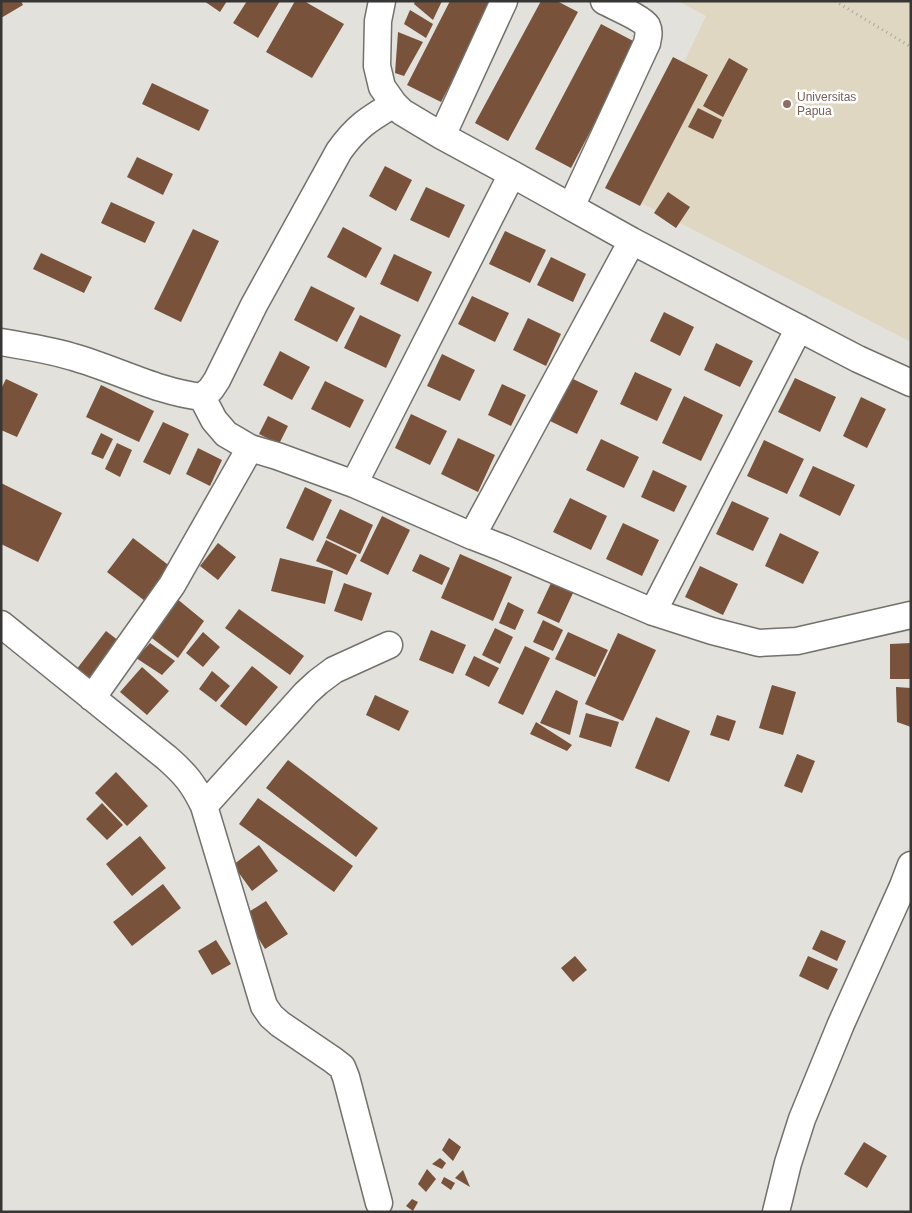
<svg xmlns="http://www.w3.org/2000/svg" width="912" height="1213" viewBox="0 0 912 1213" font-family="Arial,sans-serif">
<style>
.education{fill:#e0d7c2}
.building{fill:#79523b}
.lines{fill:none;stroke-linecap:round;stroke-linejoin:round}
.minor-casing{stroke:#73716c;stroke-width:29}
.path{stroke:#a8a6a1;stroke-width:3;stroke-dasharray:1 4;stroke-linecap:butt}
.minor{stroke:#fff;stroke-width:26}
.education-dot{fill:#8d6e63;stroke:#fff;stroke-width:2}
.labels{text-anchor:middle;dominant-baseline:central;stroke-width:5;stroke-linejoin:round;paint-order:stroke}
.education-label{font-size:12px;fill:#785e54;stroke:#fff;text-anchor:start}
</style>
<rect width="100%" height="100%" fill="#e3e1db"/>
<!-- education -->
<path class="education" d="M 678,1 L 911,1 L 911,342 L 622,193 L 706,16 Z"/>
<!-- building -->
<path class="building" d="M 1,1 L 21,1 L 23,5 L 1,18 Z
M 204,1 L 227,1 L 220,12 Z
M 247,1 L 280,1 L 258,38 L 233,23 Z
M 295,1 L 304,1 L 344,24 L 312,78 L 266,52 Z
M 415,1 L 442,1 L 433,20 L 414,4 Z
M 450,1 L 494,1 L 441,102 L 407,85 Z
M 541,1 L 557,1 L 578,12 L 508,141 L 475,123 Z
M 410,10 L 433,24 L 426,38 L 404,24 Z
M 601,24 L 637,43 L 571,168 L 535,149 Z
M 398,32 L 423,42 L 404,76 L 395,73 Z
M 673,57 L 708,75 L 640,206 L 605,188 Z
M 729,58 L 748,69 L 723,117 L 703,106 Z
M 152,83 L 209,110 L 199,131 L 142,104 Z
M 698,108 L 722,120 L 713,139 L 688,127 Z
M 137,157 L 173,174 L 163,195 L 127,177 Z
M 385,166 L 412,180 L 396,211 L 369,196 Z
M 426,187 L 465,205 L 449,238 L 410,220 Z
M 668,192 L 690,207 L 676,228 L 654,213 Z
M 111,202 L 155,222 L 145,243 L 101,223 Z
M 343,227 L 382,248 L 366,278 L 327,257 Z
M 193,229 L 219,241 L 181,322 L 154,309 Z
M 505,231 L 546,250 L 530,283 L 489,264 Z
M 41,253 L 92,277 L 84,293 L 33,269 Z
M 394,254 L 432,272 L 418,302 L 380,284 Z
M 551,257 L 586,274 L 573,302 L 537,285 Z
M 311,286 L 355,308 L 337,342 L 294,320 Z
M 472,296 L 509,313 L 495,342 L 458,324 Z
M 664,312 L 694,327 L 680,356 L 650,341 Z
M 360,315 L 401,335 L 386,368 L 344,348 Z
M 528,318 L 561,334 L 546,366 L 513,350 Z
M 716,343 L 753,361 L 740,387 L 704,370 Z
M 280,351 L 310,367 L 292,400 L 263,385 Z
M 442,354 L 475,370 L 460,401 L 427,386 Z
M 635,372 L 672,389 L 657,421 L 620,404 Z
M 571,378 L 598,391 L 577,434 L 550,421 Z
M 795,378 L 836,397 L 820,432 L 778,412 Z
M 6,379 L 38,394 L 17,437 L 1,430 L 1,389 Z
M 325,381 L 364,400 L 350,428 L 311,409 Z
M 502,384 L 526,395 L 511,426 L 488,415 Z
M 101,385 L 154,411 L 139,442 L 86,417 Z
M 684,396 L 723,415 L 701,461 L 662,443 Z
M 861,397 L 886,409 L 867,448 L 843,436 Z
M 411,414 L 447,431 L 430,465 L 395,448 Z
M 268,416 L 288,426 L 279,444 L 259,434 Z
M 163,422 L 189,434 L 170,475 L 143,462 Z
M 101,433 L 113,439 L 103,459 L 91,454 Z
M 458,438 L 495,455 L 478,492 L 441,474 Z
M 601,439 L 639,457 L 624,488 L 586,470 Z
M 764,440 L 804,459 L 787,494 L 747,476 Z
M 117,443 L 132,450 L 120,477 L 105,469 Z
M 198,448 L 222,460 L 210,486 L 186,474 Z
M 813,466 L 855,485 L 840,516 L 799,496 Z
M 653,470 L 687,486 L 674,512 L 641,497 Z
M 1,483 L 62,513 L 38,562 L 1,544 Z
M 305,487 L 332,500 L 313,541 L 286,528 Z
M 570,498 L 607,516 L 591,550 L 553,532 Z
M 732,501 L 769,518 L 753,551 L 716,534 Z
M 340,509 L 373,525 L 360,554 L 326,538 Z
M 382,516 L 410,530 L 388,575 L 360,561 Z
M 623,523 L 659,540 L 642,576 L 606,559 Z
M 780,533 L 819,552 L 803,584 L 765,566 Z
M 133,538 L 171,567 L 145,601 L 107,572 Z
M 326,540 L 357,555 L 347,575 L 316,561 Z
M 218,543 L 236,557 L 218,580 L 200,566 Z
M 420,554 L 450,568 L 442,585 L 412,571 Z
M 460,554 L 512,577 L 493,621 L 441,598 Z
M 280,558 L 333,571 L 325,604 L 271,591 Z
M 700,566 L 738,584 L 723,615 L 685,597 Z
M 344,583 L 372,593 L 362,621 L 334,611 Z
M 551,583 L 573,593 L 559,623 L 537,613 Z
M 176,598 L 204,621 L 178,658 L 148,635 Z
M 508,602 L 524,610 L 515,630 L 499,623 Z
M 239,609 L 304,656 L 290,675 L 225,628 Z
M 543,620 L 563,630 L 553,651 L 533,642 Z
M 495,628 L 513,637 L 500,664 L 482,655 Z
M 431,630 L 466,645 L 453,674 L 419,660 Z
M 106,631 L 123,644 L 93,683 L 76,670 Z
M 203,632 L 220,647 L 203,667 L 186,653 Z
M 568,632 L 608,650 L 595,677 L 555,659 Z
M 618,633 L 656,650 L 623,721 L 585,704 Z
M 150,643 L 175,661 L 162,675 L 136,658 Z
M 911,643 L 911,679 L 890,679 L 890,644 Z
M 525,646 L 550,658 L 523,715 L 498,703 Z
M 474,656 L 499,668 L 489,687 L 465,675 Z
M 252,666 L 278,687 L 246,726 L 220,706 Z
M 142,667 L 169,691 L 147,715 L 120,692 Z
M 212,671 L 230,686 L 216,702 L 199,689 Z
M 772,685 L 796,692 L 783,735 L 759,728 Z
M 896,687 L 911,688 L 911,727 L 897,722 Z
M 556,690 L 578,701 L 570,735 L 540,723 Z
M 375,695 L 409,711 L 399,731 L 366,715 Z
M 586,713 L 619,722 L 611,747 L 579,737 Z
M 717,715 L 736,721 L 729,741 L 710,735 Z
M 656,717 L 690,731 L 669,782 L 635,768 Z
M 536,722 L 572,745 L 567,751 L 530,734 Z
M 797,754 L 815,761 L 802,793 L 784,786 Z
M 288,760 L 378,828 L 356,857 L 266,788 Z
M 116,772 L 148,806 L 127,826 L 95,793 Z
M 258,798 L 353,866 L 334,892 L 239,824 Z
M 102,803 L 123,825 L 107,840 L 86,819 Z
M 140,836 L 166,868 L 132,896 L 106,864 Z
M 259,845 L 278,871 L 252,891 L 233,865 Z
M 163,884 L 181,908 L 132,946 L 113,922 Z
M 266,901 L 288,934 L 265,949 L 244,915 Z
M 821,930 L 846,941 L 837,961 L 812,949 Z
M 216,940 L 231,964 L 212,975 L 198,951 Z
M 575,956 L 587,970 L 573,982 L 561,968 Z
M 808,956 L 838,969 L 828,990 L 799,976 Z
M 449,1138 L 461,1147 L 453,1161 L 442,1150 Z
M 864,1142 L 887,1156 L 867,1188 L 844,1174 Z
M 440,1158 L 446,1163 L 442,1169 L 432,1164 Z
M 427,1169 L 436,1179 L 426,1192 L 418,1184 Z
M 463,1170 L 470,1187 L 455,1178 Z
M 444,1177 L 455,1183 L 451,1190 L 441,1183 Z
M 412,1199 L 418,1202 L 413,1211 L 406,1206 Z"/>
<g class="lines">
<!-- minor casing -->
<g class="minor-casing">
<path id="minor" d="M 382,1 L 378,21 L 377,66 L 382,87 L 394,104 L 402,112 L 442,136 L 512,174 L 632,241 L 858,359 L 911,383
M 442,136 L 504,1
M 571,207 L 647,43 C 648,37 650,32 647,26 C 642,18 613,6 604,1
M 1,342 C 25,346 50,350 73,357 C 116,369 157,392 202,397 L 211,389 L 217,380 L 254,305 L 339,151 C 357,126 369,119 394,104
M 202,397 L 214,420 L 226,434 L 250,448 L 277,456 L 354,484 L 472,536 L 503,548 L 653,612 L 712,631 L 759,643 L 797,641 L 911,615
M 354,484 L 512,174
M 472,536 L 632,241
M 653,612 L 799,328
M 1,624 L 167,758 C 185,774 193,783 204,806 L 264,1006 L 271,1016 L 280,1024 L 333,1060 L 342,1067 L 346,1077 L 379,1203
M 92,698 L 172,585 L 250,448
M 204,806 L 306,693 L 318,682 L 334,670 L 389,645
M 776,1212 L 788,1163 L 802,1119 L 841,1024 L 903,886 L 911,865"/>
</g>
<!-- path -->
<path class="path" d="M 835,1 L 911,47"/>
<!-- minor -->
<use href="#minor" class="minor"/>
</g>
<!-- markers -->
<circle class="education-dot" cx="787" cy="104" r="5"/>
<g class="labels">
<!-- education labels -->
<g class="education-label">
<text x="797" y="97">Universitas<tspan x="797" dy="14">Papua</tspan></text>
</g>
</g>
<!-- border -->
<rect width="912" height="1213" fill="none" stroke="#373634" stroke-width="5"/>
</svg>
